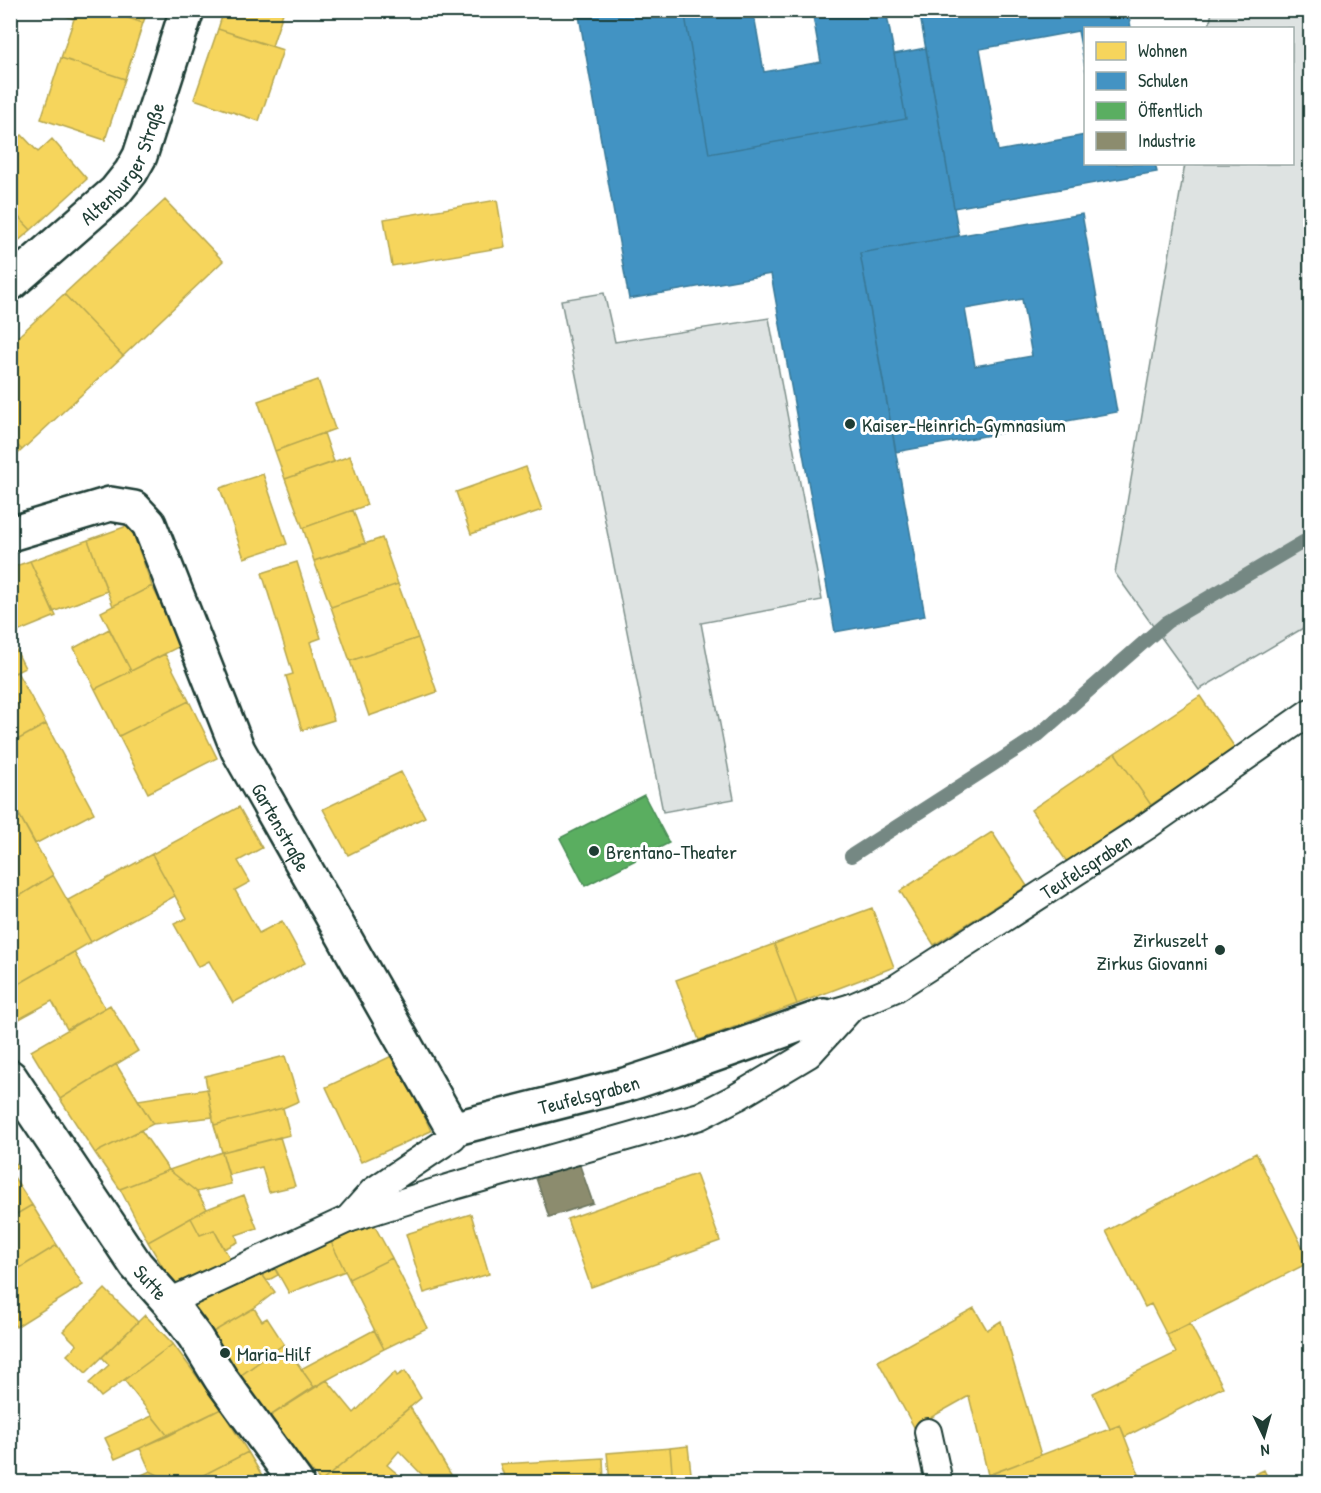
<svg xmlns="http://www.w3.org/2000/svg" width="1321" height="1493" viewBox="0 0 1321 1493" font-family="'Patrick Hand',sans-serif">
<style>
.green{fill:#dee3e2;stroke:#7e908b;stroke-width:1.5}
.homes{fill:#f6d55c;stroke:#b6a750;stroke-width:1.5}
.schools{fill:#4393c3;stroke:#387998;stroke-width:1.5;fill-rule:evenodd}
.public{fill:#5aae61;stroke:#488c54;stroke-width:1.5}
.industry{fill:#8c8c6e;stroke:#6b745d;stroke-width:1.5}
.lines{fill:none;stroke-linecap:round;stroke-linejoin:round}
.stream{stroke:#758883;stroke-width:14}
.lane-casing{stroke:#1f3d34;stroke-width:30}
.street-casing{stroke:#1f3d34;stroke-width:38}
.lane{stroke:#fff;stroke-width:26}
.street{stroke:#fff;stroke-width:33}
.poi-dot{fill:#1f3d34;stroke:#fff;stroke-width:2}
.labels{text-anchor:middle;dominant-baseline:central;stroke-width:6;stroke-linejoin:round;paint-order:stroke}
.street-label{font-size:20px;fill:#1f3d34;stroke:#fff}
.poi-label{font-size:20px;fill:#1f3d34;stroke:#fff;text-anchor:start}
</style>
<rect width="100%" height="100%" fill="#fff"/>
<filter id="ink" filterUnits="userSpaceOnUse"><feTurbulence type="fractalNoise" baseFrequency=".0167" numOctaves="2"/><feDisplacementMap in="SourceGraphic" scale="12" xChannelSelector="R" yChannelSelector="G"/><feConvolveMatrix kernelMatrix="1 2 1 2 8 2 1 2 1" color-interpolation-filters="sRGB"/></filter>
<g filter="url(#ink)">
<!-- green -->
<path class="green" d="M 1212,11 L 1310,11 L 1310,624 L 1199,690 L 1115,573 L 1185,164 L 1292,164 L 1292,28 L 1209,28 Z
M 604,293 L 615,342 L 769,318 L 822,600 L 701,623 L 734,799 L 663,812 L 561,300 Z"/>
<!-- homes -->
<path class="homes" d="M 49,10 L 77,10 L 74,19 Z
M 77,10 L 105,10 L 143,23 L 125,79 L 61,58 Z
M 105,10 L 148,10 L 143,23 Z
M 224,10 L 284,10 L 272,46 L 218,29 Z
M 218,29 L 283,50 L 259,121 L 194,99 Z
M 61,58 L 125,79 L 105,140 L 41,119 Z
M 22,135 L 38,152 L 52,139 L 87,179 L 31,230 L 10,208 L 10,145 Z
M 165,200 L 223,261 L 123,356 L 64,294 Z
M 497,200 L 505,247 L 392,266 L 384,219 Z
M 10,208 L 31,230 L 10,248 Z
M 64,294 L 123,356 L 22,450 L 10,438 L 10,344 Z
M 318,380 L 335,429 L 275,451 L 258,401 Z
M 324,433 L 334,462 L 285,479 L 275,451 Z
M 10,438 L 22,450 L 10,461 Z
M 350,456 L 367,505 L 303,528 L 285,479 Z
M 526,467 L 542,510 L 471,534 L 456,492 Z
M 263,474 L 287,544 L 244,558 L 220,488 Z
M 353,510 L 365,543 L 314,561 L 303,528 Z
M 130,525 L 152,586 L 113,606 L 88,540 Z
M 382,538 L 398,584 L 331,607 L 314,561 Z
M 88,540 L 107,591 L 53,612 L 30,561 Z
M 30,561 L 56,616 L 10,635 L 10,568 Z
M 297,562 L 321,638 L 310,642 L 334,720 L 302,730 L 286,676 L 293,674 L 262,573 Z
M 398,584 L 418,638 L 350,661 L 331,607 Z
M 152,586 L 182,645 L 131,671 L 101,612 Z
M 109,629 L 131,671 L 95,689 L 74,648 Z
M 10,638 L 25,668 L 10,675 Z
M 418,638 L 437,692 L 369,716 L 350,661 Z
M 165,654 L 189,701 L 119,736 L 95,689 Z
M 17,672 L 46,724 L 10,744 L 10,675 Z
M 1200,696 L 1236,749 L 1151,805 L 1115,753 Z
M 189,701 L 217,758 L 148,793 L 119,736 Z
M 46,724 L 94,813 L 35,844 L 10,798 L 10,744 Z
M 1115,753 L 1151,805 L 1067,862 L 1031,810 Z
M 401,772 L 425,817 L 348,855 L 323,809 Z
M 239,807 L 262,848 L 238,861 L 250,882 L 235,890 L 259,933 L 282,921 L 305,963 L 233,1003 L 209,961 L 198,967 L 174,924 L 187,918 L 152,854 Z
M 20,816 L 53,875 L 10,902 L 10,821 Z
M 992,832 L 1027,886 L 934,945 L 900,891 Z
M 152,854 L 175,896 L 91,942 L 68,900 Z
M 53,875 L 91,942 L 10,989 L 10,902 Z
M 872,908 L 894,967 L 797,1004 L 774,944 Z
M 774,944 L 797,1004 L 699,1040 L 676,980 Z
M 74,952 L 105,1008 L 67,1029 L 52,1001 L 12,1023 L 10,1021 L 10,989 Z
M 110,1005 L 138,1051 L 60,1099 L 31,1051 Z
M 396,1054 L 431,1131 L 361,1162 L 326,1087 Z
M 285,1056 L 299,1101 L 283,1108 L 214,1125 L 205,1076 Z
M 116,1064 L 153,1124 L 95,1153 L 60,1099 Z
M 207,1089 L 213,1117 L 153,1124 L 138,1100 Z
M 283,1108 L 290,1135 L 222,1152 L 214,1125 Z
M 141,1130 L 169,1170 L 120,1189 L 95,1153 Z
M 280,1137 L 295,1186 L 269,1192 L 262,1167 L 229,1175 L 222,1152 Z
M 10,1151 L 18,1168 L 10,1171 Z
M 222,1152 L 231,1184 L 197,1192 L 169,1170 Z
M 1256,1153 L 1310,1262 L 1167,1335 L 1151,1304 L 1145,1307 L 1106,1231 Z
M 169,1170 L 197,1192 L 207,1209 L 148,1242 L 120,1189 Z
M 10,1171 L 32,1205 L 10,1218 Z
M 696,1174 L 720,1241 L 591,1287 L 567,1219 Z
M 244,1195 L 257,1228 L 236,1235 L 238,1242 L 224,1249 L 214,1230 L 200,1235 L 191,1218 L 207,1209 Z
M 32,1205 L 57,1245 L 10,1274 L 10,1218 Z
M 471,1214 L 489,1274 L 424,1293 L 406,1234 Z
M 191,1218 L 200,1235 L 214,1230 L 233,1264 L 177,1291 L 148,1242 Z
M 373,1223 L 392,1258 L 349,1279 L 329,1238 Z
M 329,1238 L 345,1271 L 289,1293 L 271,1261 Z
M 57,1245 L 83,1285 L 16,1327 L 10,1319 L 10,1274 Z
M 392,1258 L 427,1328 L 384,1349 L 349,1279 Z
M 271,1261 L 278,1275 L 267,1281 L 258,1269 Z
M 258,1269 L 275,1292 L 254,1308 L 213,1332 L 184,1298 Z
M 105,1289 L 138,1322 L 86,1373 L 67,1355 L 77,1345 L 63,1331 Z
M 254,1308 L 262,1321 L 267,1318 L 284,1344 L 240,1376 L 213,1332 Z
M 974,1308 L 987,1330 L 1001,1321 L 1041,1455 L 988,1475 L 969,1396 L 914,1427 L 878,1361 Z
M 145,1315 L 173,1344 L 101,1397 L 89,1383 L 109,1365 L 102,1357 Z
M 1190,1324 L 1223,1387 L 1125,1437 L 1120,1425 L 1110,1429 L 1093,1393 L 1176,1353 L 1167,1335 Z
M 374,1330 L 384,1349 L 314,1387 L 301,1369 Z
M 173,1344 L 221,1409 L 168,1436 L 124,1380 Z
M 284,1344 L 314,1387 L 267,1418 L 240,1376 Z
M 405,1371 L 421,1398 L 321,1482 L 267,1418 L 327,1380 L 354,1413 L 395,1372 L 397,1376 Z
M 410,1407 L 453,1478 L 449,1482 L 429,1482 L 399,1451 L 387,1465 L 407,1482 L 321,1482 Z
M 221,1409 L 248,1452 L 190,1482 L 172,1482 L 150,1471 L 140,1448 Z
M 152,1416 L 168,1436 L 115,1459 L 105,1438 Z
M 1120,1425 L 1142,1482 L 995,1482 L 994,1473 Z
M 688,1446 L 692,1482 L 673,1482 L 670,1448 Z
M 670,1448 L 673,1482 L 610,1482 L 607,1453 Z
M 248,1452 L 266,1482 L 190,1482 Z
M 603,1458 L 604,1482 L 506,1482 L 500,1464 Z
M 1264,1470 L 1270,1482 L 1238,1482 Z
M 150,1471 L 172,1482 L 127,1482 Z"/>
<!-- schools -->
<path class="schools" d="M 578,10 L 684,10 L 709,154 L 906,119 L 894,54 L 926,48 L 959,236 L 860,253 L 925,616 L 835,632 L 771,274 L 629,299 Z
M 684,10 L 778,10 L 754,15 L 764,72 L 821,62 L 812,10 L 886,10 L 906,119 L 709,154 Z
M 919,10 L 1128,10 L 1131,28 L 1086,28 L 1086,72 L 1078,31 L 980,49 L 998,151 L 1086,135 L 1086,164 L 1155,164 L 1157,172 L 954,208 Z
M 1082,214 L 1117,412 L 896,452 L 860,253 ZM 1022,299 L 1032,356 L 975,366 L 965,309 Z"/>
<!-- public -->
<path class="public" d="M 644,795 L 669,843 L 585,886 L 560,838 Z"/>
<!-- industry -->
<path class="industry" d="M 579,1163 L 593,1203 L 549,1217 L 536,1178 Z"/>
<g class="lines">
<!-- stream -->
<path class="stream" d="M 851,856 L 1036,737 L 1167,622 L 1310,538"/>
<!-- lane casing -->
<g class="lane-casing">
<g id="lane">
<path id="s1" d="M 835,1012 L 852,1007 L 896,988 L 1147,826 L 1310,712"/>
<path d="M 348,1219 L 373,1191 L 453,1137 L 460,1127"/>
<path d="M 169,1302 L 348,1219 L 454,1186 L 700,1116 L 737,1097 L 809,1054 L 852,1007"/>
<path d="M 928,1432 L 939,1482"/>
</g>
</g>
<!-- street casing -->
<g class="street-casing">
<g id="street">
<path id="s2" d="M 10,284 L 115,192 L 131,172 L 140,156 L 187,10"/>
<path id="s3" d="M 10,534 L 110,504 L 134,508 L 149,524 L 238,750 L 449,1122 L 460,1127 L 625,1085 L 674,1069 L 824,1016"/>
<path id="s4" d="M 10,1077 L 136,1265 L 169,1302 L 195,1337 L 221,1379 L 296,1482"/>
</g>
</g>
<!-- lane -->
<use href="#lane" class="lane"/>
<!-- street -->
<use href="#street" class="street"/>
</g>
</g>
<!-- markers -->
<g class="poi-dot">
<circle cx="850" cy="424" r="6"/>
<circle cx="594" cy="851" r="6"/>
<circle cx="1220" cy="950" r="6"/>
<circle cx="225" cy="1353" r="6"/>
</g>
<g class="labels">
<!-- street labels -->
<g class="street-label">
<text stroke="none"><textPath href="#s2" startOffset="168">Altenburger Straße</textPath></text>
<text stroke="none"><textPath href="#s3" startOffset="482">Gartenstraße</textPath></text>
<text stroke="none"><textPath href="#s1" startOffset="291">Teufelsgraben</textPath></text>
<text stroke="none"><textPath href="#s3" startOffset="966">Teufelsgraben</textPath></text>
<text stroke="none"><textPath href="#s4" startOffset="249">Sutte</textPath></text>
</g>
<!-- poi labels -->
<g class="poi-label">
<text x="862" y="424">Kaiser-Heinrich-Gymnasium</text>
<text x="606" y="851">Brentano-Theater</text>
<text x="1208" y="939" text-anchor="end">Zirkuszelt<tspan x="1208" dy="23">Zirkus Giovanni</tspan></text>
<text x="237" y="1353">Maria-Hilf</text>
</g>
</g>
<!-- margin -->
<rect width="1321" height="1493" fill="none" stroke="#fff" stroke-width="36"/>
<rect x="18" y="18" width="1285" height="1457" fill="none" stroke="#1f3d34" stroke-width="2" filter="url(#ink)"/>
<!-- legend -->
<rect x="1084" y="27" width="210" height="138" fill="#ffffff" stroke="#a5b1ae" stroke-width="1.5"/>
<rect x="1096" y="42" width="30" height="18" fill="#f6d55c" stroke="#a5b1ae" stroke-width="1.5"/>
<text x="1138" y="57" font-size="18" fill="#1f3d34">Wohnen</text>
<rect x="1096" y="72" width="30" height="18" fill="#4393c3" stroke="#a5b1ae" stroke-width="1.5"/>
<text x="1138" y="87" font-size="18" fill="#1f3d34">Schulen</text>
<rect x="1096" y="102" width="30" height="18" fill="#5aae61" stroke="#a5b1ae" stroke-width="1.5"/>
<text x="1138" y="117" font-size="18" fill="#1f3d34">Öffentlich</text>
<rect x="1096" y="132" width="30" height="18" fill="#8c8c6e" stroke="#a5b1ae" stroke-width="1.5"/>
<text x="1138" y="147" font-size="18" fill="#1f3d34">Industrie</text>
<!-- north arrow -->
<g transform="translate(1264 1436) rotate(175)" stroke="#ffffff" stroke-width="4.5" paint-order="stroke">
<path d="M0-4.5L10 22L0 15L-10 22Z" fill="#1f3d34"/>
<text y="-9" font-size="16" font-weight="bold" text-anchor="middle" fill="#1f3d34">N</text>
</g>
</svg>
